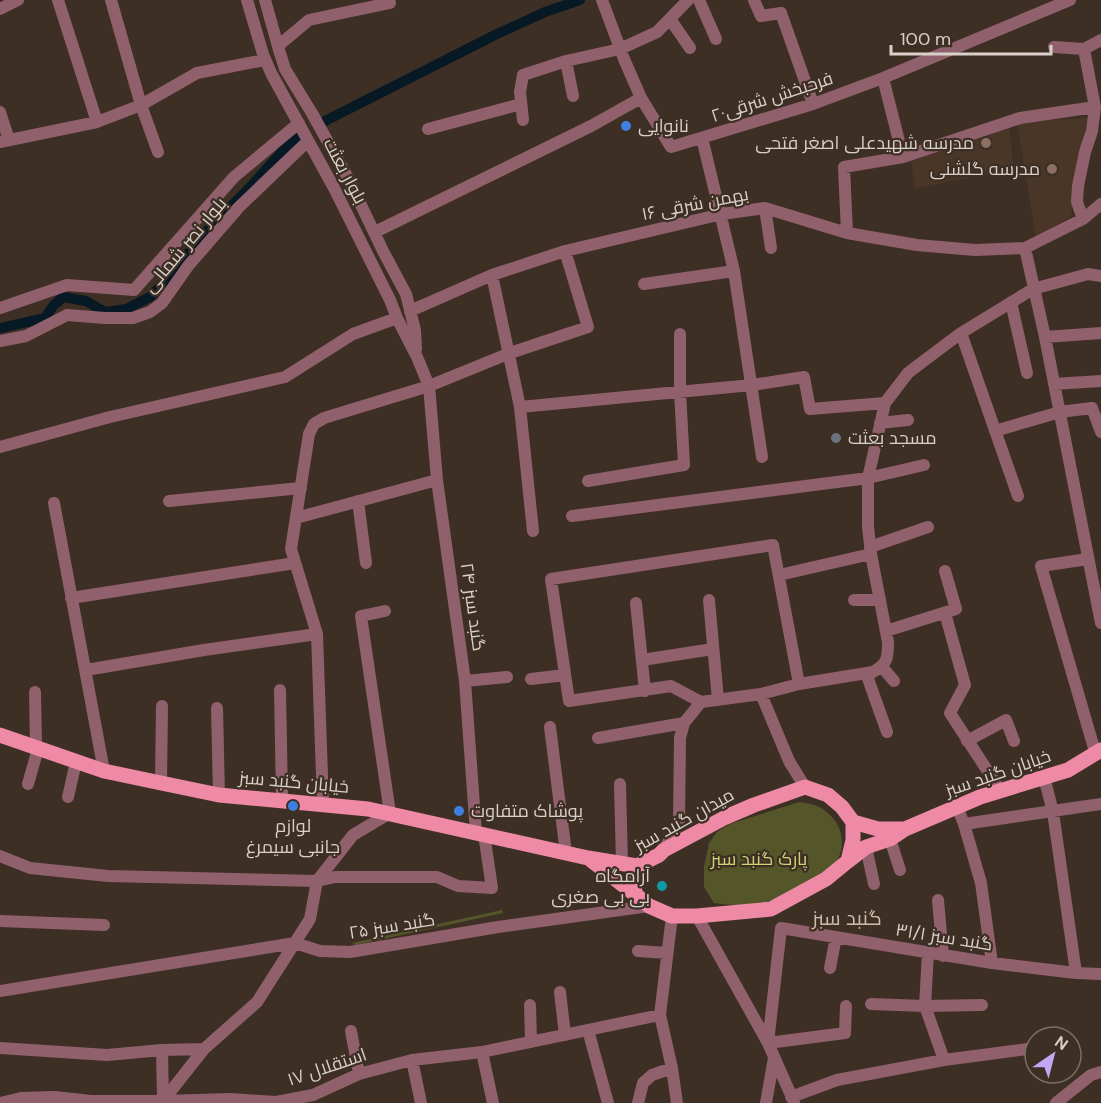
<svg xmlns="http://www.w3.org/2000/svg" width="1101" height="1103" viewBox="0 0 1101 1103" font-family="'DM Sans',Cairo,sans-serif">
<style>
.built{fill:#493626}
.green{fill:#54562a}
.lines{fill:none;stroke-linecap:round;stroke-linejoin:round}
.canal{stroke:#061925;stroke-width:10}
.minor{stroke:#91606d;stroke-width:12}
.major{stroke:#ee8aa6;stroke-width:15}
.shop-dot{fill:#3f7fe0;stroke:#3e2f24;stroke-width:2}
.education-dot{fill:#8d6e63;stroke:#3e2f24;stroke-width:2}
.worship-dot{fill:#6b7280;stroke:#3e2f24;stroke-width:2}
.culture-dot{fill:#0f9aa8;stroke:#3e2f24;stroke-width:2}
.labels{text-anchor:middle;dominant-baseline:central;stroke-width:4.5;stroke-linejoin:round;paint-order:stroke}
.street-label{font-size:18px;fill:#d9d0c9;stroke:#3e2f24}
.poi-label{font-size:18px;fill:#d9d0c9;stroke:#3e2f24;text-anchor:start}
.park-label{font-size:18px;fill:#ced476;stroke:#3e2f24}
.neighbourhood-label{font-size:20px;fill:#cdbbad;stroke:#3e2f24}
</style>
<rect width="100%" height="100%" fill="#3e2f24"/>
<!-- built -->
<path class="built" d="M 1087,118 L 1071,216 L 1036,239 L 1017,122 Z
M 1009,125 L 1014,169 L 915,188 L 911,161 Z"/>
<!-- green -->
<path class="green" d="M 799,802 C 806,803 814,804 821,808 C 846,823 850,854 826,873 C 819,878 809,881 802,885 C 792,890 783,897 773,900 C 754,906 733,906 714,903 L 704,887 L 704,867 L 709,843 L 717,832 L 730,824 Z
M 502,910 L 503,913 L 355,945 L 352,943 Z"/>
<g class="lines">
<!-- canal -->
<path class="canal" d="M 325,121 L 495,35 L 545,12 L 580,0
M 0,328 L 45,318 L 53,306 L 63,297 L 86,301 L 105,312 L 126,309 L 150,297 L 169,277 L 206,232 L 250,187 L 288,145 L 304,133"/>
<!-- minor -->
<path class="minor" d="M 58,0 L 97,122
M 111,0 L 141,105 L 158,152
M 247,0 L 263,54 L 271,73 L 334,188 L 390,300 L 397,318 L 417,357 L 429,386 L 437,480 L 465,681 L 476,833
M 265,0 L 279,50 L 285,69 L 313,115 L 349,180 L 384,253 L 406,294 L 415,330 L 416,349
M 602,0 L 624,59 L 641,98 L 671,147 L 813,104 L 883,78 L 1070,0
M 699,0 L 716,39
M 754,0 L 761,16 L 781,13 L 813,104
M 0,9 L 18,0
M 670,19 L 690,48
M 278,46 L 309,20 L 390,3 L 389,0
M 1054,47 L 1084,49
M 566,61 L 573,96
M 883,78 L 903,157
M 0,112 L 9,140
M 523,120 L 520,92 L 523,75 L 566,61 L 620,49 L 657,32 L 688,0
M 428,129 L 521,104
M 702,138 L 734,271 L 762,457
M 0,142 L 97,122 L 141,105 L 197,73 L 265,60
M 765,208 L 771,248
M 1083,219 L 1077,202 L 1078,186 L 1085,152 L 1092,131 L 1095,107 L 1084,49 L 1101,40
M 375,232 L 591,126 L 641,98
M 847,233 L 844,167 L 903,157 L 1020,118 L 1095,107
M 1025,248 L 1045,337 L 1101,623
M 492,275 L 520,407 L 533,531
M 644,284 L 734,271
M 1011,302 L 1027,373
M 0,308 L 67,285 L 134,290 L 234,177 L 299,123
M 410,311 L 492,275 L 565,251 L 722,214 L 765,208 L 847,233 L 917,245 L 975,250 L 1025,248 L 1083,219 L 1101,204
M 961,333 L 1018,496
M 1045,337 L 1101,333
M 0,341 L 26,336 L 67,315 L 105,318 L 133,318 L 150,312 L 162,303 L 188,266 L 239,207 L 308,141
M 1054,384 L 1101,381
M 520,407 L 752,385 L 804,377 L 810,409 L 885,403
M 880,423 L 908,420
M 995,431 L 1060,412 L 1092,408 L 1101,432
M 0,447 L 110,417 L 285,377 L 353,334 L 397,318
M 588,481 L 684,465 L 680,391 L 680,334
M 169,501 L 301,488
M 358,501 L 366,563
M 54,503 L 104,771
M 572,516 L 868,478 L 924,465
M 296,518 L 437,480
M 870,547 L 928,527
M 1088,559 L 1041,566 L 1096,755
M 779,575 L 871,554
M 71,598 L 295,563
M 709,600 L 718,700
M 854,600 L 879,600
M 636,603 L 645,691
M 945,613 L 965,685 L 950,713 L 1000,790
M 886,631 L 956,609 L 945,571
M 642,660 L 713,649
M 882,667 L 894,681
M 86,670 L 204,650 L 317,634
M 866,673 L 887,732
M 531,679 L 565,675
M 465,681 L 507,677
M 280,690 L 282,800
M 35,692 L 36,748
M 761,694 L 789,761 L 805,787
M 701,702 L 671,686 L 569,701 L 551,579 L 773,545 L 799,684
M 217,708 L 219,795
M 550,727 L 566,853
M 598,738 L 684,723
M 967,741 L 1006,720 L 1014,741
M 1044,777 L 1053,812 L 1076,973
M 161,783 L 162,706
M 28,784 L 38,749
M 620,784 L 622,864
M 68,797 L 76,762
M 323,804 L 317,634 L 291,549 L 309,434 L 314,424 L 324,418 L 429,386 L 510,353 L 588,327 L 565,251
M 957,807 L 964,824 L 981,883 L 992,963
M 964,824 L 1101,804
M 890,839 L 900,870
M 866,847 L 874,884
M 664,850 L 679,822 L 680,738 L 684,723 L 701,702 L 761,694 L 799,684 L 873,672 C 888,664 888,657 888,642 L 871,554 L 868,527 L 868,478 L 885,403 L 908,373 L 921,363 L 961,333 L 1033,289 L 1088,274 L 1101,276
M 0,856 L 30,868 L 108,876 L 317,881 L 335,877 L 437,877 L 458,886 L 492,888 L 484,834
M 938,900 L 943,956
M 672,916 L 660,1015 L 672,1068 L 677,1103
M 697,916 L 768,1043 L 794,1102
M 0,921 L 104,925
M 781,928 L 992,963 L 1076,973 L 1101,974
M 638,951 L 667,953
M 928,953 L 925,1006 L 944,1060
M 830,968 L 836,937
M 0,991 L 295,943 L 320,951 L 350,952 L 498,927 L 649,906
M 560,992 L 565,1035
M 871,1004 L 925,1006 L 982,1005
M 530,1005 L 531,1042
M 588,1030 L 608,1103
M 351,1031 L 359,1074
M 768,1043 L 781,928
M 768,1043 L 845,1033 L 846,1006
M 0,1048 L 107,1055 L 162,1050 L 204,1049
M 162,1050 L 163,1101
M 482,1052 L 493,1103
M 412,1060 L 421,1103
M 791,1097 L 837,1080 L 944,1060 L 1035,1048
M 163,1101 L 204,1049 L 257,1002 L 310,919 L 317,881 L 353,835 L 390,813 L 361,616 L 385,611
M 1,1103 L 21,1098 L 55,1097 L 91,1101 L 163,1101 L 230,1099 L 276,1102 L 313,1095 L 359,1074 L 412,1060 L 482,1052 L 660,1015
M 638,1103 L 643,1083 L 652,1075 L 672,1068
M 766,1103 L 774,1058
M 1056,1103 L 1091,1075 L 1101,1072"/>
<!-- major -->
<path class="major" d="M 0,735 L 104,771 L 161,783 L 219,795 L 368,809 L 588,858 L 637,866
M 805,787 L 828,795 L 842,807 L 853,822 L 853,840 L 848,861 L 826,879 L 771,909 L 697,916 L 672,916 L 649,906 L 636,895 L 633,885 L 637,866 L 659,855 L 664,850 L 726,817 L 754,805 Z
M 905,829 L 980,797 L 1068,770 L 1101,750
M 591,860 L 636,895
M 848,861 L 866,847 L 890,839 L 905,829 L 878,829 L 853,822"/>
</g>
<!-- markers -->
<g class="shop-dot">
<circle cx="626" cy="126" r="6"/>
<circle cx="293" cy="806" r="6"/>
<circle cx="459" cy="811" r="6"/>
</g>
<g class="education-dot">
<circle cx="986" cy="143" r="6"/>
<circle cx="1052" cy="169" r="6"/>
</g>
<circle class="worship-dot" cx="836" cy="438" r="6"/>
<circle class="culture-dot" cx="662" cy="886" r="6"/>
<g class="labels">
<!-- street labels -->
<g class="street-label">
<text transform="translate(772 97) rotate(-18)">فرحبخش شرقی۲۰</text>
<text transform="translate(345 171) rotate(62)">بلوار بعثت</text>
<text transform="translate(695 204) rotate(-11)">بهمن شرقی ۱۶</text>
<text transform="translate(185 245) rotate(-50)">بلوار نصر شمالی</text>
<text transform="translate(473 607) rotate(82)">گنبد سبز ۲۴</text>
<text transform="translate(998 773) rotate(-19)">خیابان گنبد سبز</text>
<text transform="translate(294 782) rotate(5)">خیابان گنبد سبز</text>
<text transform="translate(684 820) rotate(-29)">میدان گنبد سبز</text>
<text transform="translate(392 926) rotate(-9)">گنبد سبز ۲۵</text>
<text transform="translate(944 937) rotate(9)">گنبد سبز ۳۱/۱</text>
<text transform="translate(327 1067) rotate(-19)">استقلال ۱۷</text>
</g>
<!-- poi labels -->
<g class="poi-label">
<text x="638" y="126">نانوایی</text>
<text x="974" y="143" text-anchor="end">مدرسه شهیدعلی اصغر فتحی</text>
<text x="1040" y="169" text-anchor="end">مدرسه گلشنی</text>
<text x="848" y="438">مسجد بعثت</text>
<text x="471" y="811">پوشاک متفاوت</text>
<text x="293" y="826" text-anchor="middle">لوازم<tspan x="293" dy="21">جانبی سیمرغ</tspan></text>
<text x="650" y="876" text-anchor="end">آرامگاه<tspan x="650" dy="21">بی بی صغری</tspan></text>
</g>
<!-- park labels -->
<g class="park-label">
<text x="759" y="859">پارک گنبد سبز</text>
</g>
<!-- neighbourhood labels -->
<g class="neighbourhood-label">
<text x="847" y="918">گنبد سبز</text>
</g>
</g>
<!-- north arrow -->
<g transform="translate(1053 1055) rotate(35)"><circle r="28" fill="#3e2f24" stroke="#7c6f66" stroke-width="1.5"/>
<path d="M0-4.5L10 22L0 15L-10 22Z" fill="#c0a8f4"/>
<text y="-9" font-size="16" font-weight="bold" text-anchor="middle" fill="#d9d0c9">N</text>
</g>
<!-- scale -->
<path d="M891 45v9h160v-9" fill="none" stroke="#d9d0c9" stroke-width="3"/>
<text x="900" y="45" font-size="18" fill="#d9d0c9" stroke="#3e2f24" stroke-width="4.5" paint-order="stroke">100 m</text>
</svg>
